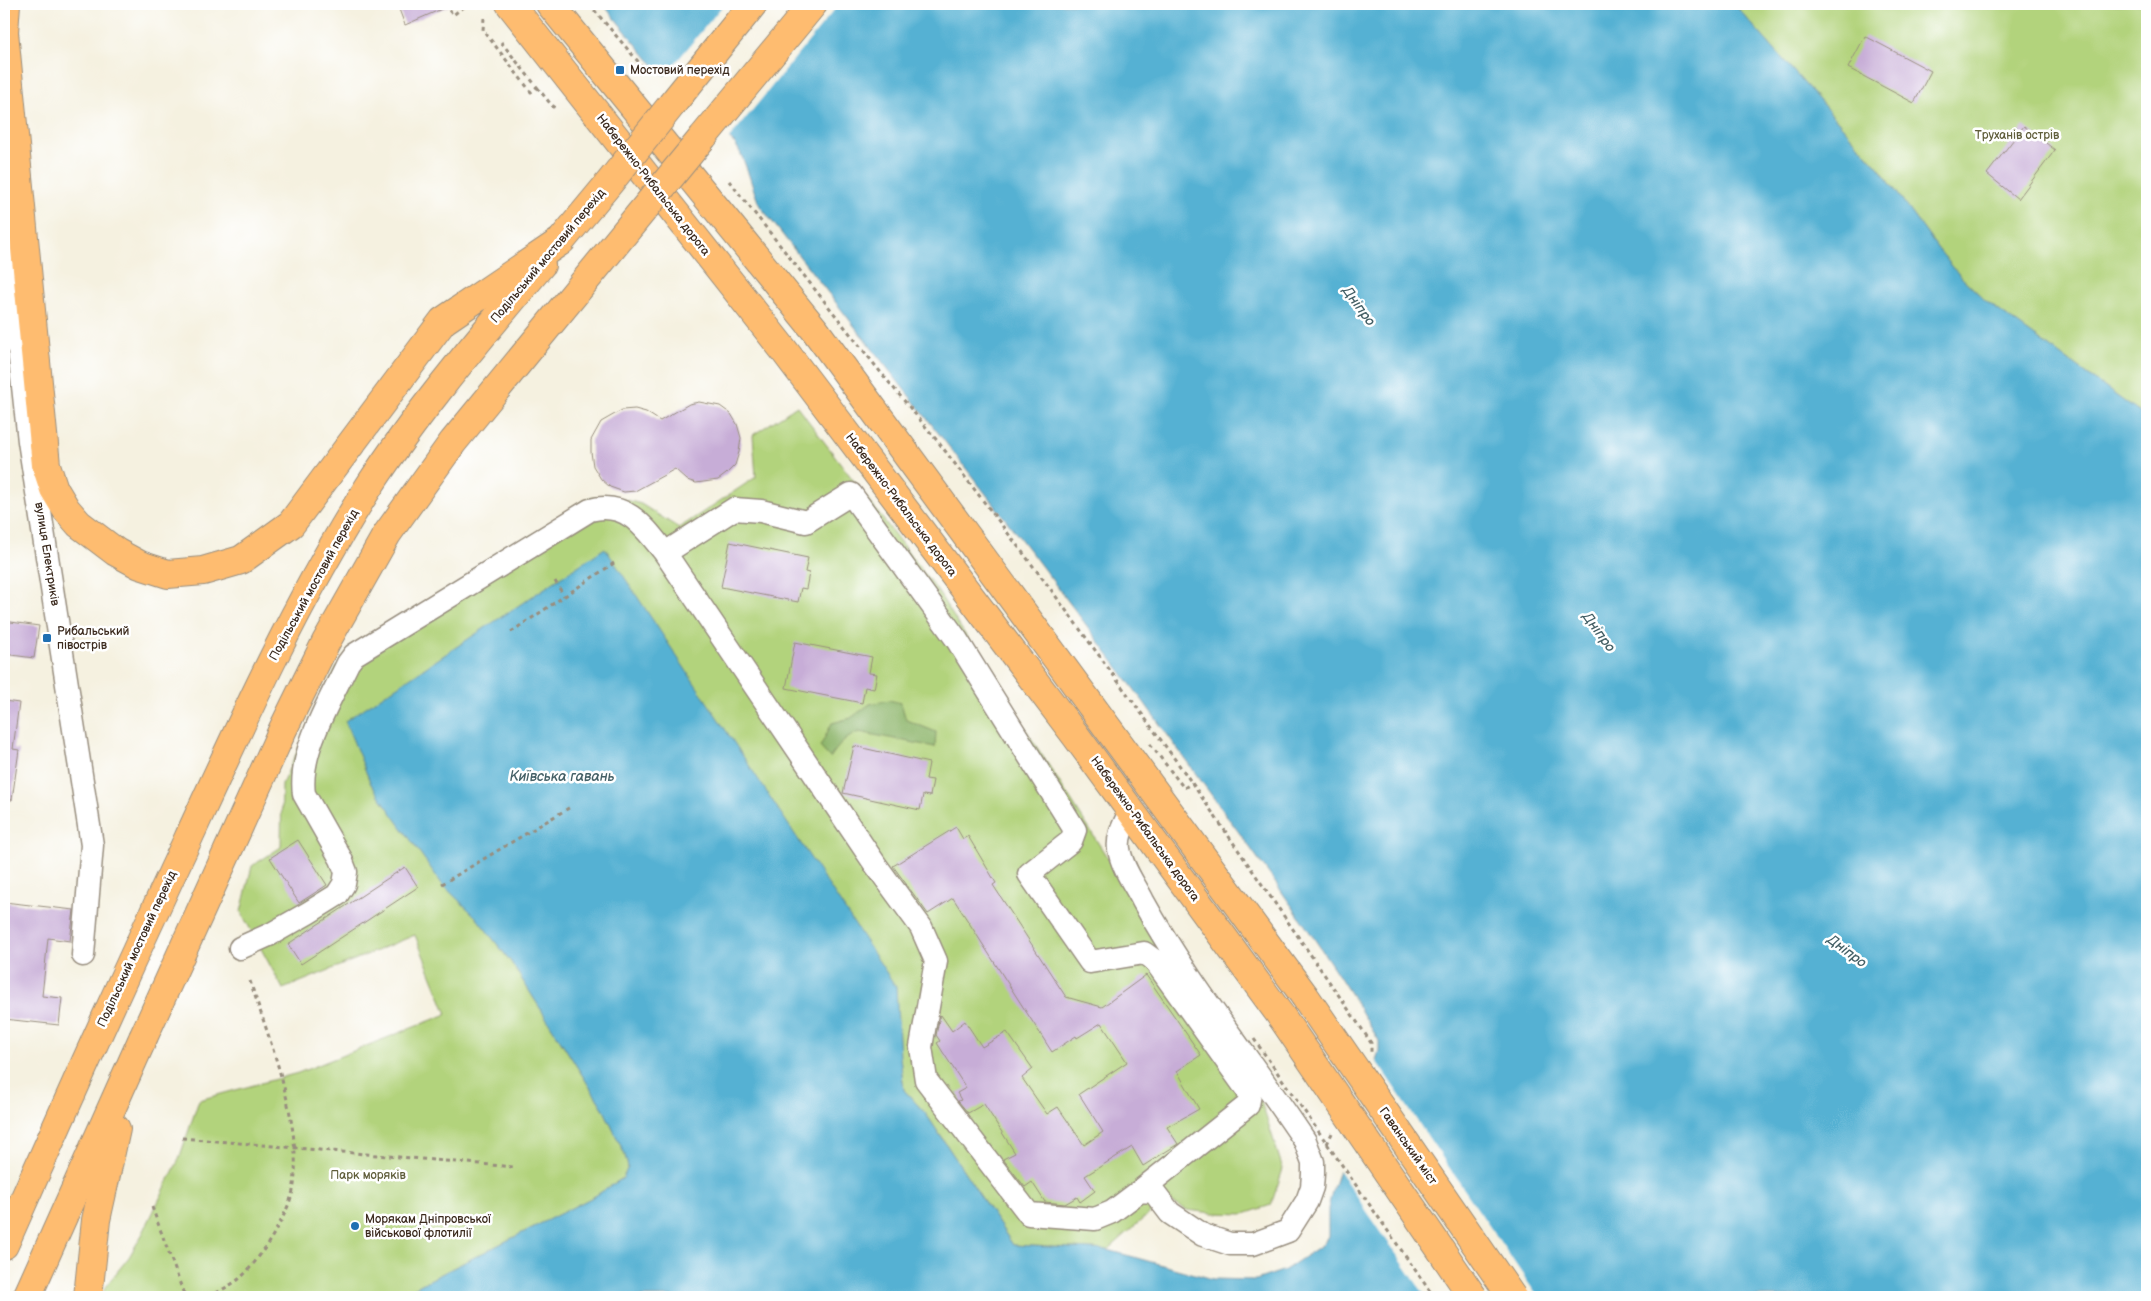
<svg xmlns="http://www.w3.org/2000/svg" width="2151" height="1301" viewBox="0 0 2151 1301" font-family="'Balsamiq Sans',sans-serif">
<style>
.green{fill:#b2d37b;stroke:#767e4c}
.forest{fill:#8db56b;stroke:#647044}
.water{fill:#55b1d3;stroke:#486e78}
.pier{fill:#f5f1e0}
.building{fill:#c7add7}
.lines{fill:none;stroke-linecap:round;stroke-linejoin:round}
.minor-casing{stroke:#988e7f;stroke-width:25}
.major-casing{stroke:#988e7f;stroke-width:30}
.path{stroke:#988e7f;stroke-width:3;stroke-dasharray:4 4;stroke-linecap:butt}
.minor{stroke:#fff;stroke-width:22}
.major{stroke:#febc70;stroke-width:28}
.major-bridge-casing{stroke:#988e7f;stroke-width:30;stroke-linecap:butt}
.path-bridge{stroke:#988e7f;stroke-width:3;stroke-dasharray:4 4;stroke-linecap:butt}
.major-bridge{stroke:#febc70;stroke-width:28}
.poi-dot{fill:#1f6fb2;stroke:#fff;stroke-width:2}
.labels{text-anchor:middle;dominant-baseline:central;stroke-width:5;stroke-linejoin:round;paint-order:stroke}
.poi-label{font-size:12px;fill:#3b2a1e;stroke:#fff;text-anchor:start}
.park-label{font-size:12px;fill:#5f5d3a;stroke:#fff}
.street-label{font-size:12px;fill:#3b2a1e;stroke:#fff}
.water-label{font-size:14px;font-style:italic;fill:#456066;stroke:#fff}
</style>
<rect width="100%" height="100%" fill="#fff"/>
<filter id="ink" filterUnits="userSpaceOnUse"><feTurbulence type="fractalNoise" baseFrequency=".02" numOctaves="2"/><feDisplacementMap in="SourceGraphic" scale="10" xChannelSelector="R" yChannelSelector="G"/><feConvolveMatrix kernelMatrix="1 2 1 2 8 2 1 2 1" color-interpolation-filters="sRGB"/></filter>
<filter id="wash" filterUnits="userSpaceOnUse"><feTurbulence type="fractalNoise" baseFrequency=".0096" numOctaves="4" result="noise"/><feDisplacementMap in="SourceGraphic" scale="20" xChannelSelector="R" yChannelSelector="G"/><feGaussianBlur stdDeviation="1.12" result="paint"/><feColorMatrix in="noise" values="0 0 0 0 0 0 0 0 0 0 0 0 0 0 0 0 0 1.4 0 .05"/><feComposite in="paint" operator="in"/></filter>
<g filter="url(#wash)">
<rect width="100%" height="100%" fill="#f5f1e0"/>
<!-- green -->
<path class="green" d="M 1734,4 L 2147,4 L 2147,418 L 1987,302 L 1961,277 L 1938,249 L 1879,168 Z
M 797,406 L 936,589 L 1259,1095 L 1283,1169 L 1271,1205 L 1244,1214 L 1213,1213 L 1187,1210 L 1165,1199 L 1108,1250 L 1013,1245 L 926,1114 L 904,1090 L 900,1057 L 604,549 L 346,721 L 371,784 L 442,883 L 476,917 L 511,962 L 603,1108 L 625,1155 L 628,1167 L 623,1178 L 595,1196 L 396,1297 L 102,1297 L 105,1287 L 129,1257 L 143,1233 L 179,1159 L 199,1100 L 298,1073 L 447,1014 L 415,935 L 283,989 L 241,912 L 252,866 L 281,847 L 282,784 L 337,667 L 587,499 L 608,495 L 641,504 L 679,528 L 756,477 L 753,435 Z"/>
<!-- forest -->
<path class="forest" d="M 889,700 L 901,703 L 906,720 L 936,732 L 935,747 L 859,732 C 845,738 838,746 830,758 L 820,747 L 832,723 L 851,718 L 870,704 Z"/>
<!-- water -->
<path class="water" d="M 603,4 L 1734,4 L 1879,168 L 1938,249 L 1961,277 L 1987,302 L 2147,418 L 2147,1297 L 396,1297 L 595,1196 L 623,1178 L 628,1167 L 625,1155 L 603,1108 L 511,962 L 476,917 L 442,884 L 371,784 L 345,721 L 605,548 L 896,987 L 900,1057 L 904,1090 L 926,1114 L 1013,1245 L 1108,1250 L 1213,1279 L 1256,1280 L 1285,1270 L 1322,1245 L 1328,1236 L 1328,1209 L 1332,1191 L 1379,1051 L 1379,1041 C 1325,948 1260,861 1196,774 C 1057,580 907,394 760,206 C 751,186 747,163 736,145 L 649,60 Z"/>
<!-- pier -->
<path class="pier" d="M 724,4 L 839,4 L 728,140 L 663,78 Z
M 1374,1058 L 1538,1297 L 1426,1297 L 1337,1168 Z"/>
<g id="blocks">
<!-- building -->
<path class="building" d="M 397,4 L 453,4 L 405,25 Z
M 1865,36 L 1931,71 L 1914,103 L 1848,68 Z
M 2024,126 L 2055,150 L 2018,199 L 1987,174 Z
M 699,402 L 720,406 L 731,414 L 737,424 L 741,438 L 739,452 L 735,465 L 726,474 L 718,480 L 696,483 L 687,480 L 675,469 L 635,491 L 624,492 L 610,487 L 601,479 L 593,466 L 591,452 L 591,440 L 601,422 L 622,410 L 635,409 L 646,412 L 660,421 L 689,404 Z
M 730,542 L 808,558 L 805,572 L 809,573 L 806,589 L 801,588 L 798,602 L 721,587 Z
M 4,621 L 39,626 L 34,658 L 4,654 Z
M 795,642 L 872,657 L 869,673 L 877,674 L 874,689 L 865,687 L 862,703 L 786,688 Z
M 4,701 L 19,703 L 13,749 L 19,750 L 12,800 L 4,799 Z
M 854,746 L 929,763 L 926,779 L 933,780 L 930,796 L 923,795 L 920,810 L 843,793 Z
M 956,827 L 963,839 L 968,836 L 996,883 L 993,885 L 1066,997 L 1102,1007 L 1146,975 L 1201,1055 L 1177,1071 L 1199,1109 L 1167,1127 L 1178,1144 L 1143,1166 L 1132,1147 L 1085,1176 L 1095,1191 L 1080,1202 L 1077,1197 L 1065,1204 L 1045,1202 L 1032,1182 L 1025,1187 L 1003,1159 L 1015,1153 L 984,1104 L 968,1113 L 958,1101 L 961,1100 L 957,1093 L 966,1088 L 937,1043 L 940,1041 L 936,1035 L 940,1016 L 941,1015 L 952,1031 L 965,1021 L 982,1047 L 1007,1032 L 1033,1069 L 1022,1078 L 1047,1114 L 1058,1107 L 1084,1145 L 1103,1132 L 1079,1094 L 1127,1062 L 1101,1023 L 1077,1038 L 1076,1036 L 1052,1052 L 953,898 L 928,914 L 893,866 Z
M 298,840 L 327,885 L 299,903 L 270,858 Z
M 405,867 L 418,887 L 301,964 L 288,944 Z
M 4,902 L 74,910 L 70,941 L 48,938 L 42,996 L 62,998 L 59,1025 L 4,1019 Z"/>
</g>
</g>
<g filter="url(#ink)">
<use href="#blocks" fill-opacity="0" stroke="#988e7f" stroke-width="1"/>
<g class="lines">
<!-- minor casing -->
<g class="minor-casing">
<path id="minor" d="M 4,212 L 29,441 L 92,845 L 83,955
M 665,553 L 734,509 L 761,511 L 806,522 L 851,494 L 957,640 L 1075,830 L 1071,841 L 1029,874 L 1090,962 L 1144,953 L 1155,961 L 1250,1094 L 1248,1105 L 1140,1191
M 240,948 L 271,934 L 308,913 L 337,895 L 344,884 L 346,872 L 341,859 L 304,794 C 298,752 330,701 348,663 L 354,655 L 590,510 C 627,500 645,528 665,553 L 875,864 L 921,927 L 936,961 L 921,1047 L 926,1080 L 1029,1214 L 1095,1219 L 1112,1212 L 1140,1191 L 1154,1192 L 1170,1213 L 1203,1235 L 1230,1244 L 1253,1244 L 1288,1231 L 1307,1201 L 1312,1187 L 1313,1174 L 1313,1162 L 1305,1141 C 1252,1061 1189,985 1143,901 C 1135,885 1122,868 1119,849 C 1117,835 1125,823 1131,810"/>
</g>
<!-- major casing -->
<g class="major-casing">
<path id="major" d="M 6,4 L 4,32 L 46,465 L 54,489 L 66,509 L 79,524 L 116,552 L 140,565 L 168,574 L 203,571 L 241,560 L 291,524 L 443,321 L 561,241
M 510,4 L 783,349 L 1076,736 L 1281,1016
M 550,4 L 815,330 L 1304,995
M 673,103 L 753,4
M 703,137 L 813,4
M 4,1245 C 64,1109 125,974 188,839 C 243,719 297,600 368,488 C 419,409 481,337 541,265
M 27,1297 L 143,1038
M 88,1297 L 96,1220 L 116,1129"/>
</g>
<!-- path -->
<path class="path" d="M 444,4 L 453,15 L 468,4
M 589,4 L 642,66
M 484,18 L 483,30 L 531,92 L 537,87 L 501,42
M 537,87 L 553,107 L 556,103
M 729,181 L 878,369 L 939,443 L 1049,587 L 1185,773 L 1364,1032 L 1371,1043 L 1371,1054
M 555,581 L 564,596
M 511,632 L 614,563
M 1150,744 L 1184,788 L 1192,783
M 442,884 L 572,806
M 182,1138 L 514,1167
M 1327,1144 L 1333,1131
M 152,1207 L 185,1297
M 209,1297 C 219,1291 230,1286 239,1279 C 259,1262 291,1211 294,1185 C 302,1122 270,1041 250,981"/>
<!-- minor -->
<use href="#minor" class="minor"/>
<!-- major -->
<use href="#major" class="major"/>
<!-- major-bridge casing -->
<g class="major-bridge-casing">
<path id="major-bridge" d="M 561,241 L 610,182 L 673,103
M 1304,995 L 1512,1297
M 1281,1016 L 1473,1297
M 143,1038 L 283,729 L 326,642 L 387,534 L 453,442 L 703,137"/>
</g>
<!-- path-bridge -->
<path class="path-bridge" d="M 1254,1039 L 1434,1297"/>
<!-- major-bridge -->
<use href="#major-bridge" class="major-bridge"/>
</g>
</g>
<!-- markers -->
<g class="poi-dot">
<rect x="615" y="65" width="10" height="10" rx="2.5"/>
<rect x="42" y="633" width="10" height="10" rx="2.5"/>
<circle cx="355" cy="1226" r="5"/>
</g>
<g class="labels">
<!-- poi labels -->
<g class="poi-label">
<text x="630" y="70">Мостовий перехід</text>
<text x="57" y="631">Рибальський<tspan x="57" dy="14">півострів</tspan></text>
<text x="365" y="1219">Морякам Дніпровської<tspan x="365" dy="14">військової флотилії</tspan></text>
</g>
<!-- park labels -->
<g class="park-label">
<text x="2017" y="135">Труханів острів</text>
<text x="368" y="1175">Парк моряків</text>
</g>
<!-- street labels -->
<g class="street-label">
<text transform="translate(653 185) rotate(52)">Набережно-Рибальська дорога</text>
<text transform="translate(548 256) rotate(-50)">Подільський мостовий перехід</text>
<text transform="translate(901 505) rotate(53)">Набережно-Рибальська дорога</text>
<text transform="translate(47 554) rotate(81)">вулиця Електриків</text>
<text transform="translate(314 585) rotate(-61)">Подільський мостовий перехід</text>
<text transform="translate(1145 829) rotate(54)">Набережно-Рибальська дорога</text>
<text transform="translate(137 949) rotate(-65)">Подільський мостовий перехід</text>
<text transform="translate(1408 1146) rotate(55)">Гаванський міст</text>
</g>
<!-- water labels -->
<g class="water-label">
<text transform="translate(1359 306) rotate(54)">Дніпро</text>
<text transform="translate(1599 632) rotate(54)">Дніпро</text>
<text x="562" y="776">Київська гавань</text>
<text transform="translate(1847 951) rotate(37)">Дніпро</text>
</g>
</g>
<!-- margin -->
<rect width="2151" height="1301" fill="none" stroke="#fff" stroke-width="20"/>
</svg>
